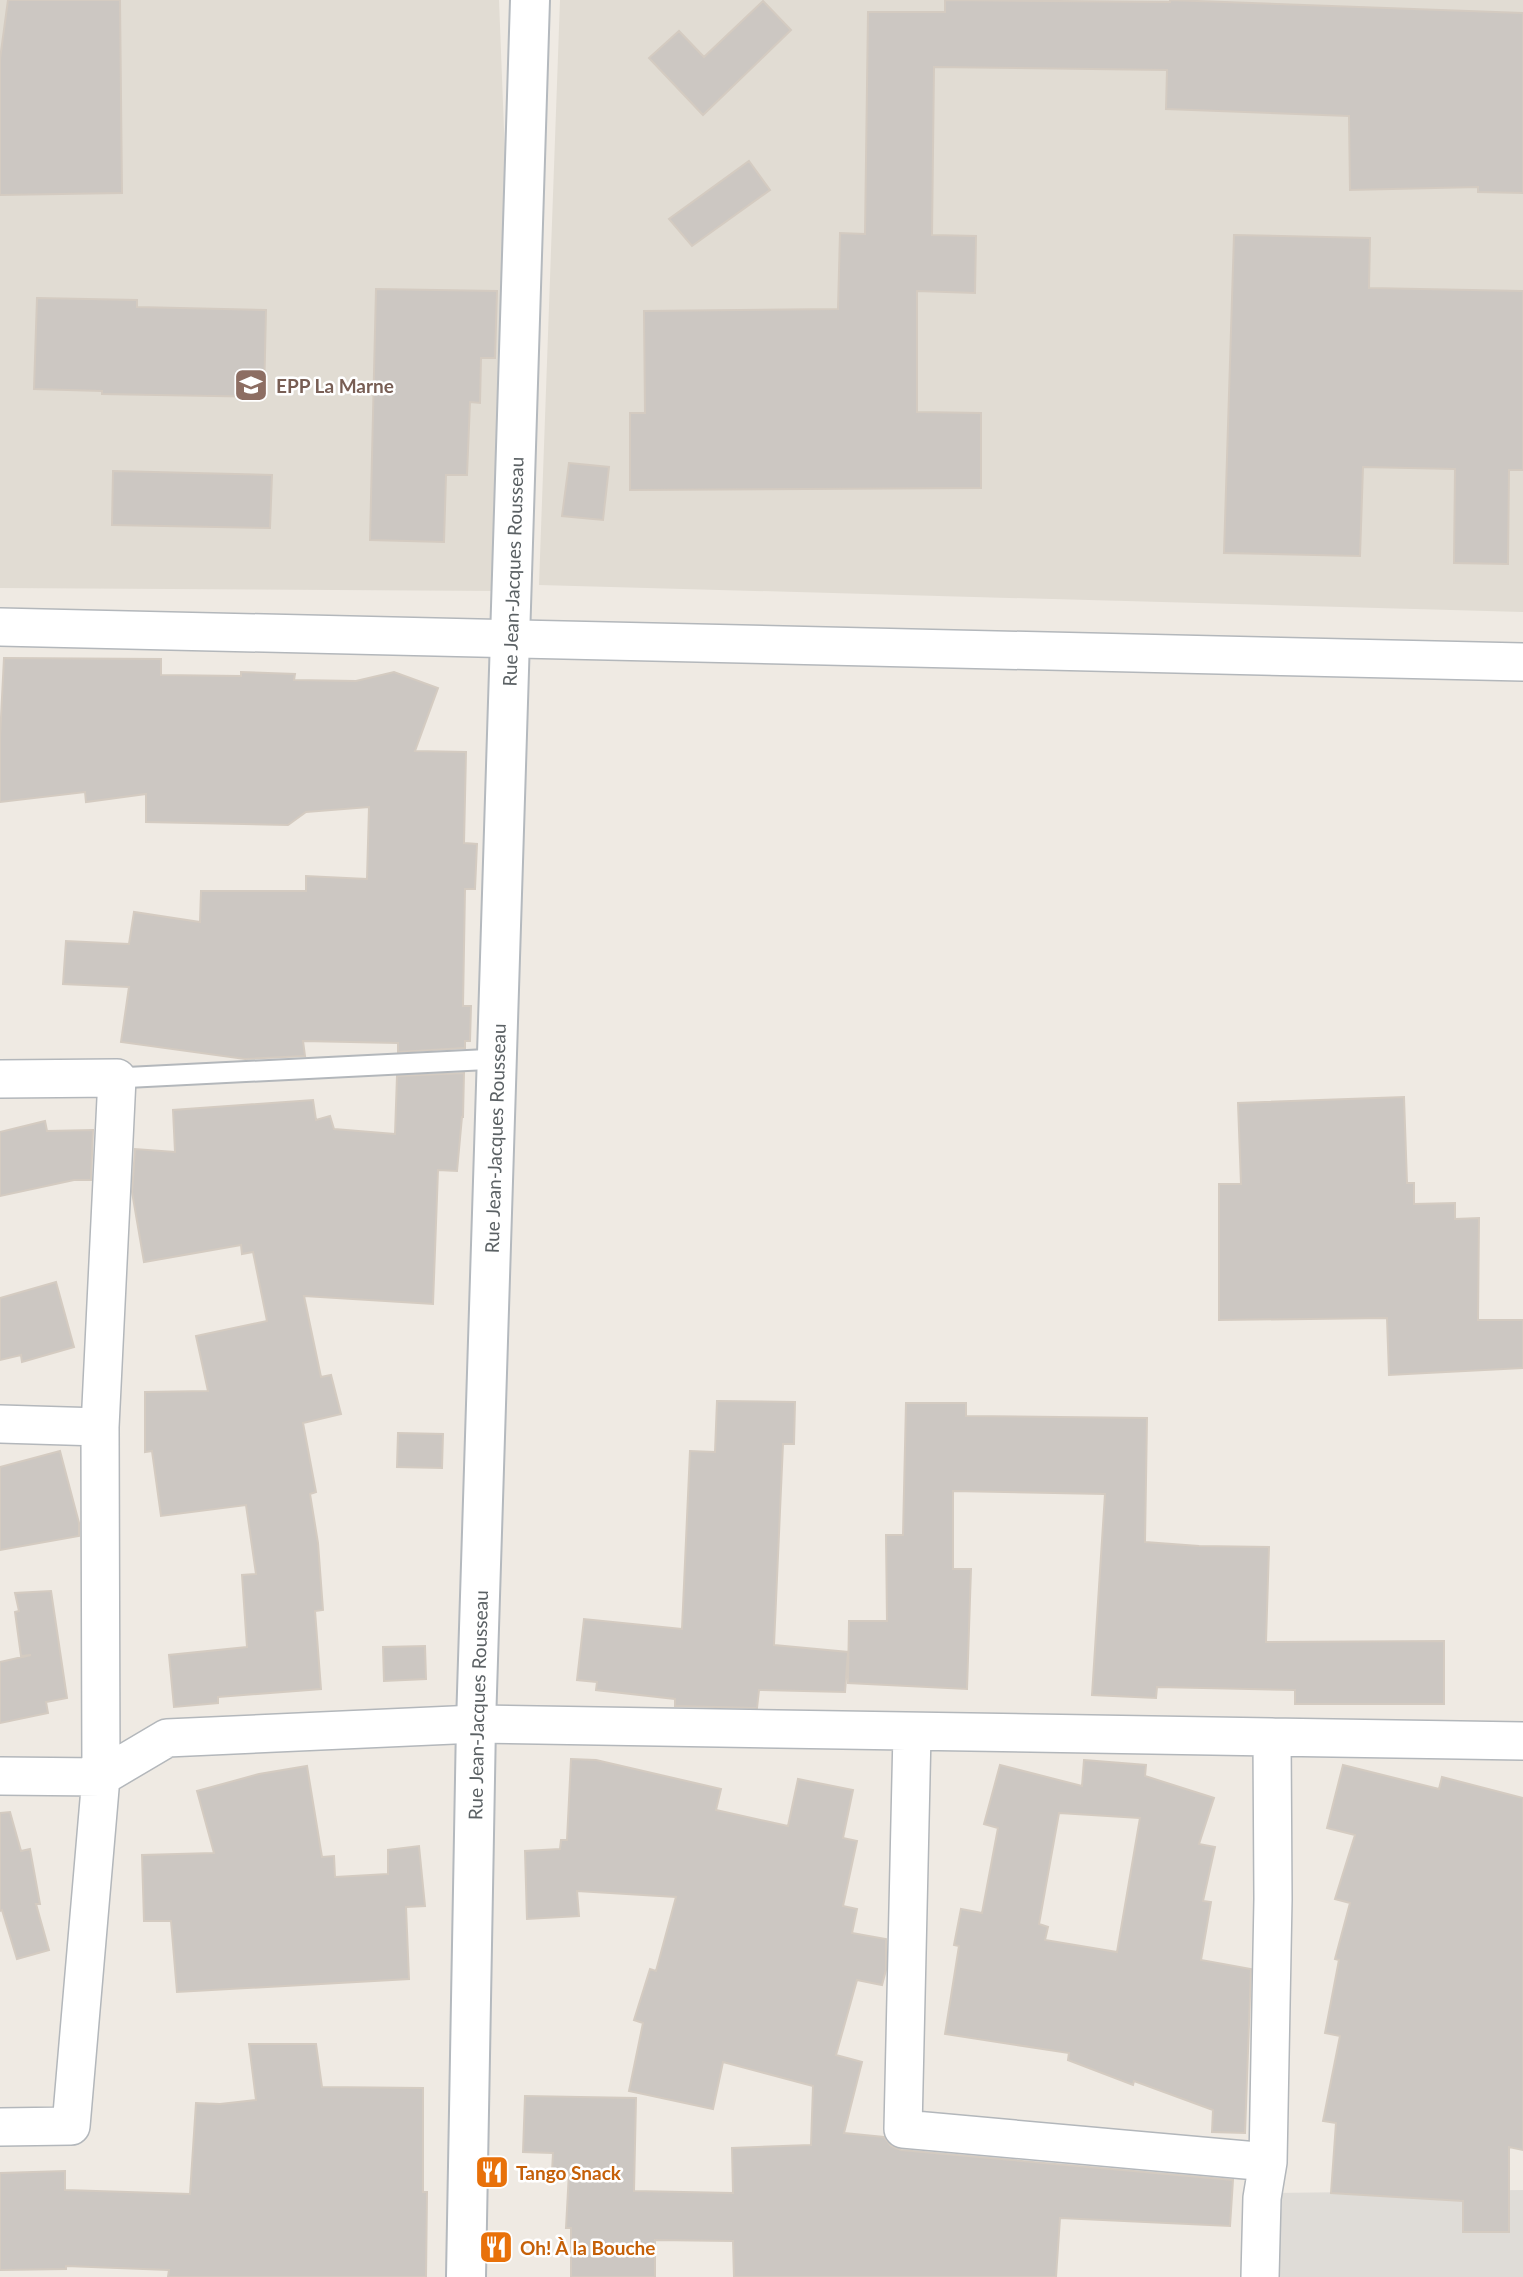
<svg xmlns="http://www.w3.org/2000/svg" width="1523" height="2277" viewBox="0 0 1523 2277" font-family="Lato,sans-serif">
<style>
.industrial{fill:#dfdcd7}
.education{fill:#e1dcd3}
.building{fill:#ccc7c2;stroke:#d4cbc1;stroke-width:2;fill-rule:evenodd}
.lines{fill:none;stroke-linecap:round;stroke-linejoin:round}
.lane-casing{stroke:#b3b7bb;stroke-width:23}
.street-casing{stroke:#b3b7bb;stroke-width:40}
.secondary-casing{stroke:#b4b9be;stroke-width:42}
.lane{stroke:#fff;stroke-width:19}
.street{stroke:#fff;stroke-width:37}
.secondary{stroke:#fff;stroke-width:38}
.labels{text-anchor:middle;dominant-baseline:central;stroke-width:5;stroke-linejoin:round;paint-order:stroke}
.education-label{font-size:19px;font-weight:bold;fill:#785e54;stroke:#fff;text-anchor:start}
.street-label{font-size:19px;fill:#5b6164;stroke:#fff}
.food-label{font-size:19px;font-weight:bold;fill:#c56008;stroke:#fff;text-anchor:start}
</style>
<rect width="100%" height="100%" fill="#efeae3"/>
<!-- industrial -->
<path class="industrial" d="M 1523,2190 L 1523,2277 L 1269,2277 L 1271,2193 Z"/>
<!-- education -->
<path class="education" d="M 0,0 L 499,0 L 506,182 L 499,591 L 0,588 Z
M 560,0 L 1523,0 L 1523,612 L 539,585 Z"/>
<!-- building -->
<path class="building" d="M 8,0 L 120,0 L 122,193 L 0,195 L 0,59 Z
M 945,0 L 1170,2 L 1170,0 L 1523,13 L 1523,193 L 1478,192 L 1478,187 L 1350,190 L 1349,116 L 1166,109 L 1167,70 L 934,67 L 932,235 L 976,236 L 975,293 L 917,291 L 917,412 L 981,413 L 981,488 L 630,490 L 630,413 L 645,413 L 644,311 L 838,309 L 840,233 L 865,234 L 868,12 L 945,12 Z
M 763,1 L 791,30 L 703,115 L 649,58 L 679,31 L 704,57 Z
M 749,161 L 770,190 L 692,246 L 669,219 Z
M 1234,235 L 1370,238 L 1369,288 L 1523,291 L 1523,470 L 1509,470 L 1508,564 L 1454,563 L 1455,469 L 1363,467 L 1360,556 L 1224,553 Z
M 376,289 L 497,291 L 495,358 L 481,358 L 480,403 L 470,402 L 467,475 L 446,475 L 444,542 L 370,540 Z
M 37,298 L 137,300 L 137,307 L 266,310 L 264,397 L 102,394 L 102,391 L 34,389 Z
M 569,463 L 609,467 L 603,520 L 562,516 Z
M 113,471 L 272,475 L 270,528 L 112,525 Z
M 4,658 L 161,659 L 161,675 L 241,676 L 241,672 L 295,674 L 294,680 L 356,681 L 394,672 L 438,688 L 415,751 L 466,752 L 464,843 L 477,844 L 475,889 L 465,889 L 463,1006 L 471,1006 L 470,1041 L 465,1041 L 465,1048 L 398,1052 L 398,1043 L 303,1041 L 305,1056 L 245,1059 L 121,1042 L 129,987 L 63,984 L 66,941 L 129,944 L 134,912 L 200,922 L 201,891 L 306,891 L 306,876 L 367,879 L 369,807 L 306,812 L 288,825 L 146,822 L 146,794 L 86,802 L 85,792 L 0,802 L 0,737 Z
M 464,1073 L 463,1117 L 462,1117 L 457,1171 L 438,1170 L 433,1304 L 304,1296 L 321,1377 L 331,1375 L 341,1414 L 303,1423 L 316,1492 L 310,1494 L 318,1543 L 323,1610 L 315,1611 L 321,1689 L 218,1697 L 218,1703 L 174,1707 L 169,1655 L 247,1647 L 242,1575 L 256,1574 L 246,1505 L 161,1516 L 152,1451 L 145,1452 L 145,1392 L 208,1391 L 196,1336 L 267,1321 L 253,1252 L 242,1254 L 241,1245 L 144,1262 L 132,1192 L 135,1149 L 175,1152 L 173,1110 L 313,1100 L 316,1120 L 330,1116 L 334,1129 L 395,1134 L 397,1076 Z
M 1404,1097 L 1407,1183 L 1414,1183 L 1414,1204 L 1455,1203 L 1455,1219 L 1479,1218 L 1478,1320 L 1523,1320 L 1523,1368 L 1389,1375 L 1387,1318 L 1219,1320 L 1219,1184 L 1241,1184 L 1238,1103 Z
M 45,1121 L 47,1131 L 93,1130 L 91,1180 L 74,1180 L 0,1196 L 0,1132 Z
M 56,1282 L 74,1347 L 22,1362 L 21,1355 L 0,1360 L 0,1298 Z
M 717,1401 L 795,1402 L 794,1444 L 783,1444 L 774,1645 L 848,1652 L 845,1692 L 759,1690 L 757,1708 L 675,1706 L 675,1699 L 596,1690 L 597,1682 L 577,1680 L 584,1619 L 682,1629 L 690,1451 L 715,1452 Z
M 906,1403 L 966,1403 L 966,1416 L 1147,1418 L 1145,1542 L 1199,1546 L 1269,1547 L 1266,1642 L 1444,1641 L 1444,1704 L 1295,1704 L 1295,1690 L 1157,1687 L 1156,1698 L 1092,1695 L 1105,1494 L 953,1491 L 953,1569 L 971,1569 L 967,1689 L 848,1683 L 849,1621 L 887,1621 L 886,1535 L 903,1535 Z
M 398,1433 L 443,1434 L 442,1468 L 397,1467 Z
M 60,1451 L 79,1523 L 79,1536 L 0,1550 L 0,1467 Z
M 51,1591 L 67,1698 L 46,1702 L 48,1713 L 0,1723 L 0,1662 L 31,1655 L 21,1656 L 15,1612 L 19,1611 L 15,1593 Z
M 425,1646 L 426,1679 L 384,1681 L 383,1647 Z
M 571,1759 L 596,1760 L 721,1789 L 716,1810 L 788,1826 L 798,1779 L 853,1790 L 843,1838 L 857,1841 L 843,1906 L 857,1909 L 852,1933 L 886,1939 L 886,1970 L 882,1985 L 857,1980 L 836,2055 L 862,2062 L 844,2133 L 884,2137 L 891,2146 L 901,2150 L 1233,2180 L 1230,2226 L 1060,2218 L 1056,2277 L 734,2277 L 733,2241 L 655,2240 L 655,2277 L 571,2277 L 571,2228 L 566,2228 L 569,2172 L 552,2172 L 553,2153 L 523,2152 L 525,2096 L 636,2098 L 634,2191 L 733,2193 L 732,2148 L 811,2145 L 813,2086 L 723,2062 L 713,2109 L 629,2091 L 643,2023 L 634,2020 L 650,1969 L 656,1971 L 676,1897 L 577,1891 L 579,1916 L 527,1919 L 525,1851 L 560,1849 L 561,1840 L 567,1840 Z
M 1084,1760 L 1146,1765 L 1145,1776 L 1214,1798 L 1199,1844 L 1215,1847 L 1203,1901 L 1211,1902 L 1201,1960 L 1251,1969 L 1245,2133 L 1212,2132 L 1213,2110 L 1134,2081 L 1133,2085 L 1068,2060 L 1069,2053 L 945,2034 L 959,1946 L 954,1945 L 961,1909 L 982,1913 L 998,1828 L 984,1824 L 1000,1765 L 1082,1786 ZM 1059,1813 L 1140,1818 L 1117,1952 L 1045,1940 L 1048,1927 L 1039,1924 Z
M 1343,1765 L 1439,1789 L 1442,1777 L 1523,1798 L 1523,2150 L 1509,2147 L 1509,2232 L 1463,2232 L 1463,2201 L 1331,2193 L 1336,2123 L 1323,2121 L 1340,2036 L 1325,2033 L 1339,1960 L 1335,1959 L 1350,1903 L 1335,1899 L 1355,1835 L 1327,1828 Z
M 307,1766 L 322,1857 L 334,1856 L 335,1877 L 388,1874 L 388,1850 L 419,1846 L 425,1906 L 406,1907 L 409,1979 L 177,1992 L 171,1921 L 144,1921 L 142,1855 L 214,1853 L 197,1791 L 259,1774 Z
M 10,1812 L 21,1851 L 30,1849 L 40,1904 L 36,1904 L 49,1950 L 17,1959 L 2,1910 L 0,1911 L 0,1813 Z
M 249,2044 L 316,2044 L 322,2087 L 423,2088 L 423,2192 L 427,2192 L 426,2277 L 168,2277 L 169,2270 L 66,2266 L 66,2269 L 0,2270 L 0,2173 L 65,2171 L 65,2190 L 190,2194 L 196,2103 L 220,2104 L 256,2100 Z"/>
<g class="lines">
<!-- lane casing -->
<g class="lane-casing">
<path id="lane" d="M 117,1078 L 497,1059"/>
</g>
<!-- street casing -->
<g class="street-casing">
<path id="street" d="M 0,627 L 1523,662
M 0,1079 L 117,1078 L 100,1427 L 101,1777 L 71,2126 L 0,2127
M 0,1424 L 100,1427
M 912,1733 L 903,2129 L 1268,2162
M 0,1776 L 101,1777 L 167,1738 L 476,1724 L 1523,1741
M 1260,2277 L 1262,2198 L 1268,2162 L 1273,1899 L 1272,1737"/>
</g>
<!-- secondary casing -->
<g class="secondary-casing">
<g id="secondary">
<path id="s1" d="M 466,2277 L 476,1724 L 530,0"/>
</g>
</g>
<!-- lane -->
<use href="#lane" class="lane"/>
<!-- street -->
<use href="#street" class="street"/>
<!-- secondary -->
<use href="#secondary" class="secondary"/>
</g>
<!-- icons -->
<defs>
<g id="school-square" transform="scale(1.75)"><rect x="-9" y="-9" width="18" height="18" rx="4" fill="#8d6e63" stroke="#fff"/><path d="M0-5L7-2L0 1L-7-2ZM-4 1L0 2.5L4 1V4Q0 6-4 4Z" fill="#fff"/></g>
<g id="restaurant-square" transform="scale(1.75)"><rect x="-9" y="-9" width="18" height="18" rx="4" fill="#e8710a" stroke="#fff"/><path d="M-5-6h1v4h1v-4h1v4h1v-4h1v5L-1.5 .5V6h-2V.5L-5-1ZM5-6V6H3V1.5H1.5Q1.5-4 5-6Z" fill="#fff"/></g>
</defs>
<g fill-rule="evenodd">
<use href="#school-square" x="251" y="385"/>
<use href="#restaurant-square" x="492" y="2172"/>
<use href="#restaurant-square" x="496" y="2247"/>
</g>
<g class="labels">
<!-- education labels -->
<g class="education-label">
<text x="276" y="385">EPP La Marne</text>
</g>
<!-- street labels -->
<g class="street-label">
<text stroke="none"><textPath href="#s1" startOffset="1706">Rue Jean-Jacques Rousseau</textPath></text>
<text stroke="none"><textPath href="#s1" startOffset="1139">Rue Jean-Jacques Rousseau</textPath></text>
<text stroke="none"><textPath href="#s1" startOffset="572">Rue Jean-Jacques Rousseau</textPath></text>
</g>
<!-- food labels -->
<g class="food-label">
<text x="516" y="2172">Tango Snack</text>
<text x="520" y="2247">Oh! À la Bouche</text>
</g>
</g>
</svg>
